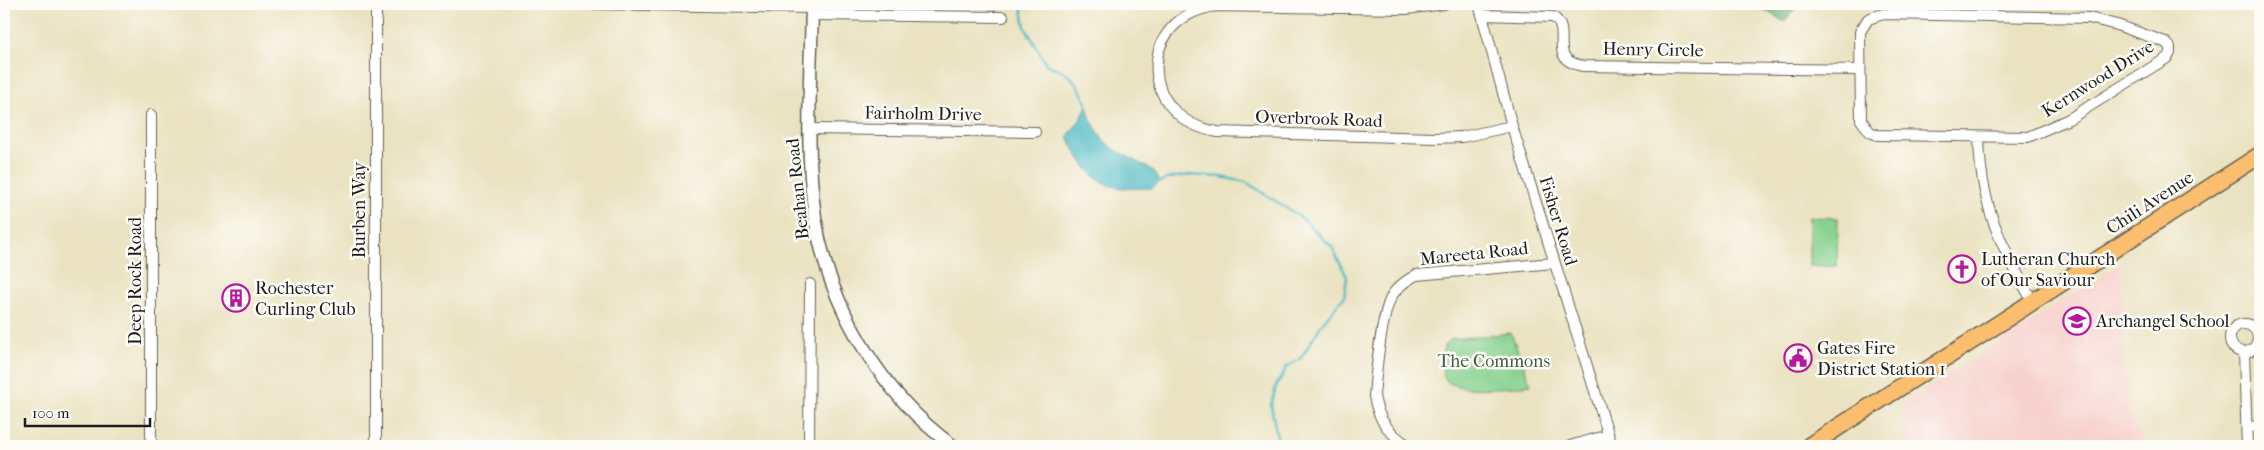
<svg xmlns="http://www.w3.org/2000/svg" width="2264" height="450" viewBox="0 0 2264 450" font-family="'IM FELL French Canon',serif">
<style>
.built{fill:#f7d0cc}
.green{fill:#87d28f;stroke:#527756}
.forest{fill:#6db47a;stroke:#44684b}
.water{fill:#49b8c2;stroke:#326a6f}
.lines{fill:none;stroke-linecap:round;stroke-linejoin:round}
.stream{stroke:#49b8c2;stroke-width:2.5}
.minor-casing{stroke:#646155;stroke-width:12}
.tertiary-casing{stroke:#646155;stroke-width:15}
.primary-casing{stroke:#646155;stroke-width:19}
.minor{stroke:#fff;stroke-width:10}
.tertiary{stroke:#fff;stroke-width:12}
.primary{stroke:#fbbe6e;stroke-width:16}
.labels{text-anchor:middle;dominant-baseline:central;stroke-width:5;stroke-linejoin:round;paint-order:stroke}
.street-label{font-size:18px;fill:#1c1c1c;stroke:#fdfcf7}
.poi-label{font-size:18px;fill:#1c1c1c;stroke:#fdfcf7;text-anchor:start}
.park-label{font-size:18px;fill:#415c44;stroke:#fdfcf7}
</style>
<rect width="100%" height="100%" fill="#fdfcf7"/>
<filter id="ink" filterUnits="userSpaceOnUse"><feTurbulence type="fractalNoise" baseFrequency=".02" numOctaves="2"/><feDisplacementMap in="SourceGraphic" scale="10" xChannelSelector="R" yChannelSelector="G"/><feConvolveMatrix kernelMatrix="1 2 1 2 8 2 1 2 1" color-interpolation-filters="sRGB"/></filter>
<filter id="wash" filterUnits="userSpaceOnUse"><feTurbulence type="fractalNoise" baseFrequency=".0096" numOctaves="4" result="noise"/><feDisplacementMap in="SourceGraphic" scale="20" xChannelSelector="R" yChannelSelector="G"/><feGaussianBlur stdDeviation="1.12" result="paint"/><feColorMatrix in="noise" values="0 0 0 0 0 0 0 0 0 0 0 0 0 0 0 0 0 1.4 0 .05"/><feComposite in="paint" operator="in"/></filter>
<g filter="url(#wash)">
<rect width="100%" height="100%" fill="#eae2c0"/>
<!-- built -->
<path class="built" d="M 2120,264 L 2125,379 L 2130,414 L 2144,446 L 1905,446 L 1902,405 Z"/>
<!-- green -->
<path class="green" d="M 1809,217 L 1838,218 L 1837,266 L 1809,266 Z
M 1511,333 L 1531,385 C 1513,387 1457,394 1446,380 C 1440,371 1443,355 1444,345 L 1452,339 Z"/>
<!-- forest -->
<path class="forest" d="M 1755,4 L 1799,4 L 1784,22 Z"/>
<!-- water -->
<path class="water" d="M 1087,105 L 1091,120 L 1103,140 L 1114,149 L 1154,171 L 1159,182 L 1152,188 C 1136,189 1116,190 1102,182 C 1088,175 1073,150 1068,136 L 1080,120 Z"/>
<g class="lines">
<!-- stream -->
<path class="stream" d="M 1021,4 L 1025,27 L 1047,65 C 1071,72 1078,82 1087,105
M 1159,182 L 1170,178 L 1190,175 L 1221,177 L 1246,182 L 1302,218 L 1332,247 L 1347,277 L 1344,297 L 1323,322 L 1301,358 L 1287,367 L 1276,386 L 1271,406 L 1279,446"/>
</g>
</g>
<g filter="url(#ink)">
<g class="lines">
<!-- minor casing -->
<g class="minor-casing">
<path id="minor" d="M 593,4 L 812,8
M 1444,4 L 1406,9 L 1216,6 C 1136,17 1137,119 1218,132 L 1435,138 L 1462,137 L 1512,126
M 1479,4 L 1512,126 L 1612,446
M 1883,14 L 2089,18 L 2117,25 L 2165,42 L 2170,47 L 2170,53 L 2167,58 L 2069,119 L 2028,137 L 1877,135 L 1870,132 L 1861,120 L 1860,32 L 1868,19 Z
M 811,15 L 1003,17
M 1482,15 L 1553,17 C 1574,31 1545,60 1583,66 L 1859,70
M 810,129 L 1035,132
M 1979,137 C 1980,204 2000,245 2033,302
M2230 338a14 14 0 1 1 28 0a14 14 0 1 1-28 0Z
M 2244,352 L 2247,446
M 2247,427 L 2260,426
M 151,446 L 151,115
M 376,446 L 376,4
M 809,446 L 810,284
M 1409,446 C 1389,434 1378,420 1374,396 C 1376,373 1381,312 1393,294 C 1399,285 1407,280 1416,275 L 1554,263
M 1570,446 L 1608,435"/>
</g>
<!-- tertiary casing -->
<g class="tertiary-casing">
<path id="tertiary" d="M 812,4 C 811,74 805,147 815,217 C 828,305 881,394 953,446"/>
</g>
<!-- primary casing -->
<g class="primary-casing">
<path id="primary" d="M 1809,446 L 2260,155"/>
</g>
<!-- minor -->
<use href="#minor" class="minor"/>
<!-- tertiary -->
<use href="#tertiary" class="tertiary"/>
<!-- primary -->
<use href="#primary" class="primary"/>
</g>
</g>
<!-- icons -->
<defs>
<g id="church-ring" transform="scale(1.4375)"><circle r="9.5" fill="#fdfcf7" stroke="#b5179e" stroke-width="1.5"/><path d="M-1.2-6h2.4v3.5h3.3v2.4h-3.3V6h-2.4V-.1h-3.3v-2.4h3.3Z" fill="#b5179e"/></g>
<g id="building-ring" transform="scale(1.4375)"><circle r="9.5" fill="#fdfcf7" stroke="#b5179e" stroke-width="1.5"/><path d="M-4-6H4V6H1V3H-1V6H-4ZM-2.5-4.3h1.7v1.8h-1.7ZM.8-4.3h1.7v1.8H.8ZM-2.5-1h1.7V.8h-1.7ZM.8-1h1.7V.8H.8Z" fill="#b5179e"/></g>
<g id="school-ring" transform="scale(1.4375)"><circle r="9.5" fill="#fdfcf7" stroke="#b5179e" stroke-width="1.5"/><path d="M0-5L7-2L0 1L-7-2ZM-4 1L0 2.5L4 1V4Q0 6-4 4Z" fill="#b5179e"/></g>
<g id="civic-ring" transform="scale(1.4375)"><circle r="9.5" fill="#fdfcf7" stroke="#b5179e" stroke-width="1.5"/><path d="M-.6-6.5H3V-4.5H.6V-3L4-1V1h2V6H-6V1h2V-1L-.6-3ZM-1.2 2.5V6h2.4V2.5Z" fill="#b5179e"/></g>
</defs>
<g fill-rule="evenodd">
<use href="#church-ring" x="1962" y="269"/>
<use href="#building-ring" x="236" y="298"/>
<use href="#school-ring" x="2077" y="321"/>
<use href="#civic-ring" x="1798" y="358"/>
</g>
<g class="labels">
<!-- street labels -->
<g class="street-label">
<text transform="translate(1653 50) rotate(1)">Henry Circle</text>
<text transform="translate(2098 79) rotate(-32)">Kernwood Drive</text>
<text transform="translate(923 114) rotate(1)">Fairholm Drive</text>
<text transform="translate(1319 119) rotate(2)">Overbrook Road</text>
<text transform="translate(798 189) rotate(-96)">Beahan Road</text>
<text transform="translate(2150 203) rotate(-33)">Chili Avenue</text>
<text transform="translate(359 210) rotate(-90)">Burben Way</text>
<text transform="translate(1558 221) rotate(73)">Fisher Road</text>
<text transform="translate(1474 254) rotate(-6)">Mareeta Road</text>
<text transform="translate(135 281) rotate(-90)">Deep Rock Road</text>
</g>
<!-- poi labels -->
<g class="poi-label">
<text x="1981" y="259">Lutheran Church<tspan x="1981" dy="21">of Our Saviour</tspan></text>
<text x="255" y="288">Rochester<tspan x="255" dy="21">Curling Club</tspan></text>
<text x="2096" y="321">Archangel School</text>
<text x="1817" y="348">Gates Fire<tspan x="1817" dy="21">District Station 1</tspan></text>
</g>
<!-- park labels -->
<g class="park-label">
<text x="1494" y="361">The Commons</text>
</g>
</g>
<!-- margin -->
<rect width="2264" height="450" fill="none" stroke="#fdfcf7" stroke-width="20"/>
<!-- scale -->
<path d="M25 418v8h125v-8" fill="none" stroke="#1c1c1c" stroke-width="2.5"/>
<text x="32" y="418" font-size="15" fill="#1c1c1c" stroke="#fdfcf7" stroke-width="4" paint-order="stroke">100 m</text>
</svg>
